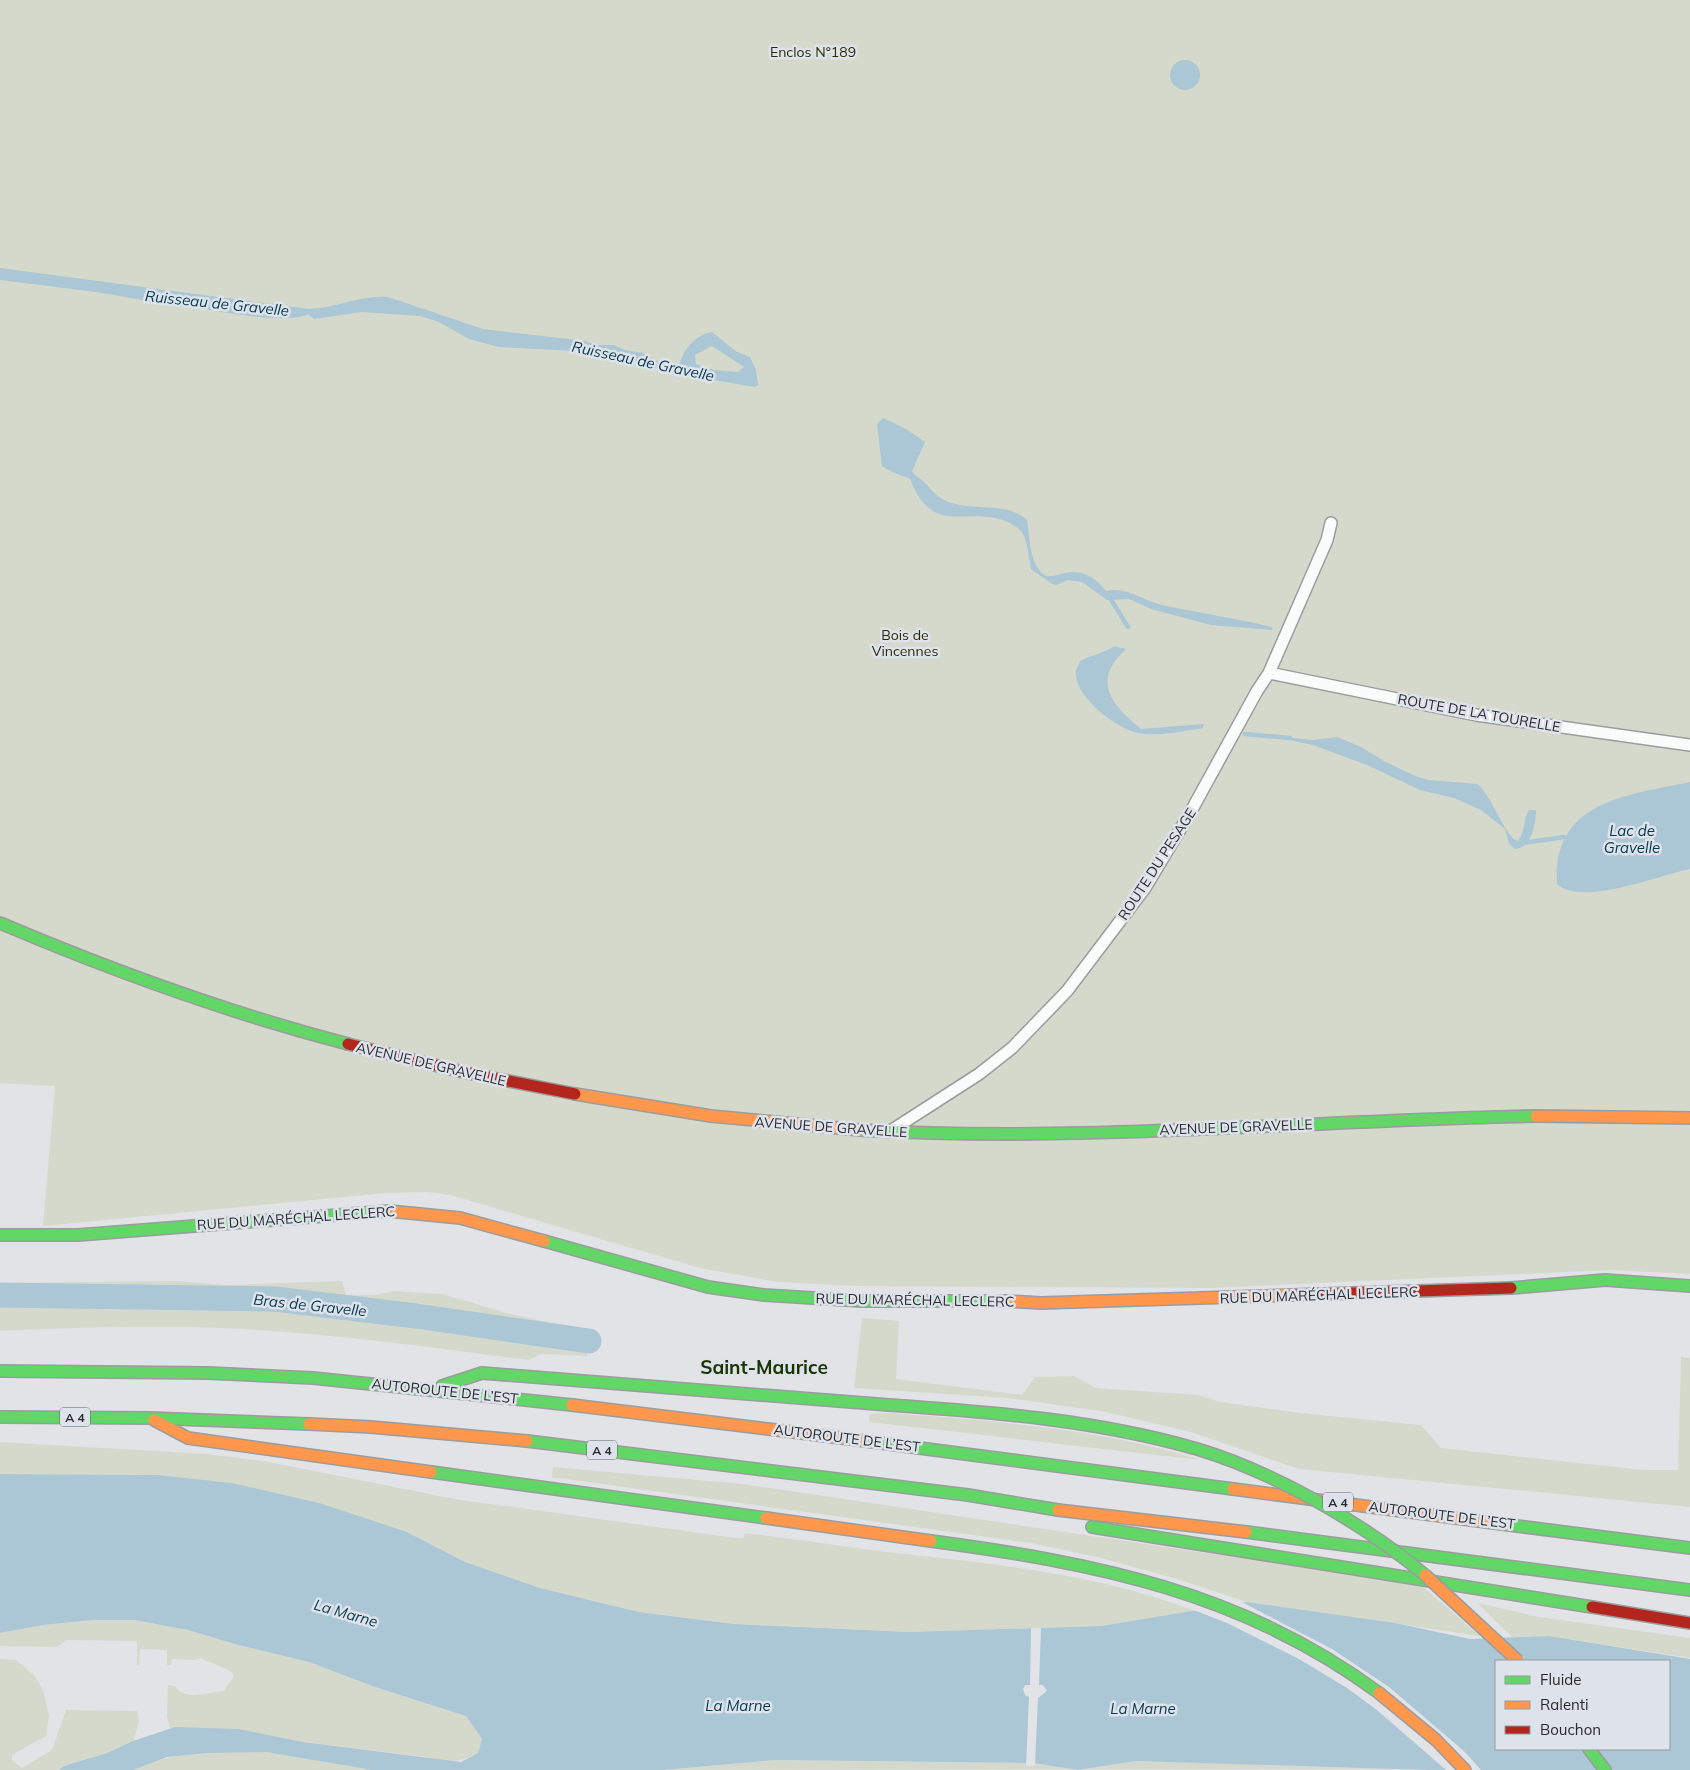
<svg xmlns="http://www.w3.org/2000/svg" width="1690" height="1770" viewBox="0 0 1690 1770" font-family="Mulish,sans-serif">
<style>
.green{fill:#d5d9cc}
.water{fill:#abc6d4;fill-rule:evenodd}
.pier{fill:#e1e3e7}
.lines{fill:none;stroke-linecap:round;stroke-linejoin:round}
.stream{stroke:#abc6d4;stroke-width:4.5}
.river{stroke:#abc6d4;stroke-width:25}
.street-casing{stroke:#9a9c9e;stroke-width:14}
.fast-casing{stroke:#9a9c9e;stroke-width:14}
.slow-casing{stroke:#9a9c9e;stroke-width:14}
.jam-casing{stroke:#9a9c9e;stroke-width:14}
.street{stroke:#fafbfb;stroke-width:11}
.fast{stroke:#63d668;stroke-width:11}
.slow{stroke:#ff974d;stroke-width:11}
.jam{stroke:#b3261e;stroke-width:11}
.fast-bridge-casing{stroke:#9a9c9e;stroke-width:14;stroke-linecap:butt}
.slow-bridge-casing{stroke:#9a9c9e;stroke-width:14;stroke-linecap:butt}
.fast-bridge{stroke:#63d668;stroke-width:11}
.slow-bridge{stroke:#ff974d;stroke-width:11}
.labels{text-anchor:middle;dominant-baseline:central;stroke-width:5;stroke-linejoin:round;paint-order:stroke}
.shield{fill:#dee2ea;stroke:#5f6266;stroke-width:1}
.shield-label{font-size:12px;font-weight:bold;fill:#292b2e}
.park-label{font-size:14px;fill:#292d01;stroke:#dee2ea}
.street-label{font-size:14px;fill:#292b2e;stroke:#dee2ea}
.water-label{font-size:15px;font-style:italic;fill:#03394d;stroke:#dee2ea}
.district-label{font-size:19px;font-weight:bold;fill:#1a3402;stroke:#dee2ea}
</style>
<rect width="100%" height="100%" fill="#e1e3e7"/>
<!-- green -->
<path class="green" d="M 0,0 L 1690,0 L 1690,1274 L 1612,1270 L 1210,1288 L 857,1286 L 778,1282 L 700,1268 L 450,1195 L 427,1192 L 386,1193 L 43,1226 L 55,1086 L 0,1083 Z
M 179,1281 L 225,1285 L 342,1281 L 346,1295 L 376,1295 L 395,1291 L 442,1294 L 510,1314 L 590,1331 L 587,1356 L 542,1354 L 528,1360 C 414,1345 300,1329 185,1327 C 123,1326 62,1328 0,1331 L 0,1283 Z
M 862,1318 L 899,1321 L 896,1379 L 1022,1395 L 1035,1377 L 1074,1376 L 1096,1388 L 1198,1395 L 1220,1402 L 1301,1413 L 1421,1425 L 1441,1448 L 1643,1470 L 1678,1470 L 1681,1357 L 1690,1358 L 1690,1507 L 1299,1469 L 1191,1432 L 1106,1412 L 1007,1398 L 854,1388 Z
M 889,1413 C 993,1421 1100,1428 1200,1460 L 869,1422 L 870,1414 Z
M 0,1442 L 207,1454 L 269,1462 L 455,1499 L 743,1539 L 745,1533 C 795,1539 845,1547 895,1553 C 996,1564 1100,1574 1195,1611 L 1101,1626 L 908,1632 L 734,1624 L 639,1612 L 540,1588 L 465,1562 L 407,1532 L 232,1483 L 158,1475 L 0,1474 Z
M 553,1467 L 743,1484 L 1421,1585 L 1480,1636 L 1247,1602 L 1180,1580 L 1101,1558 L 1031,1543 L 552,1477 Z
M 1477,1603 L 1539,1617 L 1690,1638 L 1690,1658 L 1549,1636 L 1512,1637 Z
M 93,1620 L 134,1620 L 188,1630 L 238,1645 L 309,1662 L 375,1687 L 466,1716 L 482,1739 L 478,1753 C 458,1763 448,1763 426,1757 L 303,1742 L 239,1729 L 170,1728 L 167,1716 L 168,1685 L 175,1686 C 185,1702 207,1692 224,1691 L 234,1676 L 231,1671 L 200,1658 L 194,1660 L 172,1659 L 171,1665 L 167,1665 L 167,1650 L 140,1649 L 139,1665 L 137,1665 L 137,1641 L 67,1640 L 57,1647 L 0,1646 L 0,1633 L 43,1625 Z
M 0,1659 L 16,1660 L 35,1676 L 43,1690 L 49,1715 L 46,1736 L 12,1755 L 12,1760 L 22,1768 L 52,1750 L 66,1710 L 137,1711 L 139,1722 L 133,1741 L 107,1753 L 64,1766 L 59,1770 L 0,1770 Z
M 266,1752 L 372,1770 L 133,1770 C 173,1749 222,1753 266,1752 Z
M 775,1760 L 1033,1763 L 1078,1770 L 1136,1761 L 1429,1769 L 663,1770 Z"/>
<!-- water -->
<path class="water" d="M1170 75a15 15 0 1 1 30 0a15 15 0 1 1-30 0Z
M 0,268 L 309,309 C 336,308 360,295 388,297 L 483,329 L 586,341 L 595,345 L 614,345 L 625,350 L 643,353 L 669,367 L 679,365 C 684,349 695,335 712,332 L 737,352 L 750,357 L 756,370 L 758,385 L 755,387 L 684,375 L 674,370 L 663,370 L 639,362 L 594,352 L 499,347 L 469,339 L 439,322 L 420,316 L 361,312 L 314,319 L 308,314 C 288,326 200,309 176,303 L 172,305 L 96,292 L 0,280 ZM 712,346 L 744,367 L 738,372 L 714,370 L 696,364 L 695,355 Z
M 883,418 L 906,429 L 925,442 L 912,471 C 915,476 920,478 924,482 C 930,488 936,496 944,500 C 970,513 1006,500 1027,520 C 1030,536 1029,566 1046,576 C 1053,577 1059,574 1065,573 C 1083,569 1096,578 1106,591 C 1128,586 1145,602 1166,606 C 1201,613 1238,619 1272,627 L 1272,630 L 1211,625 L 1151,609 L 1129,599 L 1107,600 L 1082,582 L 1067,580 L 1057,585 L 1052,584 L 1031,569 C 1029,559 1027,540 1022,532 C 1019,528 1014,526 1010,523 C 967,503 934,540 910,479 L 892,472 L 882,466 L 877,424 Z
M 1114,646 L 1126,649 C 1091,681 1111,704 1141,729 L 1204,724 L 1203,728 C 1183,731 1158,737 1138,733 C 1117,729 1073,696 1076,671 C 1077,668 1079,664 1080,661 C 1092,655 1104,653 1114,646 Z
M 1284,737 L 1312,740 L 1337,737 L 1361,747 L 1384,761 L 1415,776 L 1429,780 L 1477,784 C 1492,794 1506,840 1518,841 C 1525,832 1523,820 1529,810 L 1536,810 C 1536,823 1532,848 1515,849 L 1509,844 L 1505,829 L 1481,810 L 1454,798 L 1420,790 L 1367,765 L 1313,745 L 1284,739 Z
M 1690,782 L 1690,869 C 1660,875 1581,907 1557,884 C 1552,801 1627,795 1690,782 Z
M 0,1474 L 158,1475 L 232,1483 L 319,1503 L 407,1532 L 465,1562 L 540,1588 L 639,1612 L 734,1624 L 908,1632 L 1101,1626 L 1247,1602 L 1395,1623 L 1470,1639 L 1549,1636 L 1690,1659 L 1690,1770 L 1429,1770 L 1136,1761 L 1078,1770 L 1033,1763 L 775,1760 L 663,1770 L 372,1770 L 266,1752 L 207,1753 L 167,1757 L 133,1770 L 59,1770 L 64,1766 L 107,1753 L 133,1741 L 175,1727 L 239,1729 L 303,1742 L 461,1762 L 478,1753 L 482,1739 L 466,1716 L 375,1687 L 309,1662 L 238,1645 L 188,1630 L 134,1620 L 93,1620 L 43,1625 L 0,1633 ZM 1496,1661 L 1669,1661 L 1669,1749 L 1496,1749 Z"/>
<!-- pier -->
<path class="pier" d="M 1240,1601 L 1332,1649 L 1389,1687 L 1465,1752 L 1481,1770 L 1446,1770 L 1378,1711 L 1347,1688 L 1299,1659 L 1227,1623 L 1191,1609 Z
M 1031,1628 L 1041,1628 L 1039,1685 L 1043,1685 L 1047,1691 L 1038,1698 L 1035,1766 L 1026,1766 L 1029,1697 L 1025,1695 L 1023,1689 L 1025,1685 L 1030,1685 Z"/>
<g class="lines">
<!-- stream -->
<path class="stream" d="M 1110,598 L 1128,627
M 1245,734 L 1290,738
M 1523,843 L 1564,837"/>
<!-- river -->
<path class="river" d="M 0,1295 L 275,1299 L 416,1316 L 589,1341"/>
<!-- street casing -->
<g class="street-casing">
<path id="street" d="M 1269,673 L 1476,715 L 1690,745
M 889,1132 L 979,1074 L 1012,1048 L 1067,991 L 1145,888 L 1190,813 L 1257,691 L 1269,673 L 1327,540 L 1331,523"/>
</g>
<!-- fast casing -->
<g class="fast-casing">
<path id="fast" d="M 0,923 C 113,971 229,1013 348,1044
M 860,1130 C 1085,1143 1311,1120 1536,1116
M 0,1235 L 78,1235 L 389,1211
M 544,1241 L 708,1287 L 764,1295 L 862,1301 L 1005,1301
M 1511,1288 L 1605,1280 L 1690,1286
M 0,1371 L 208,1373 L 313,1378 L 572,1405
M 442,1386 L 482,1373 L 889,1405
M 0,1417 L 150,1418 L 309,1424
M 858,1440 L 1233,1489
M 527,1441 L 968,1495 L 1058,1510
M 431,1472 L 766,1518
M 1494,1523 L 1690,1548
M 1092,1527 L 1592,1607
M 1246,1532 L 1690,1590
M 931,1541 C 1095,1563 1243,1592 1379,1693
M 1589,1749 L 1605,1770"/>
</g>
<!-- slow casing -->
<g class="slow-casing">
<path id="slow" d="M 575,1094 L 711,1116 L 860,1130
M 1536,1116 L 1690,1118
M 389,1211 L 460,1218 L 544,1241
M 1005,1301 L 1041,1303 L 1292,1295
M 572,1405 L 858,1440
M 154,1420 L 188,1438 L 431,1472
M 309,1424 L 371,1427 L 527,1441
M 1233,1489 L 1494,1523
M 1058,1510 L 1246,1532
M 766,1518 L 931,1541
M 1379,1693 L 1436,1740 L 1465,1770"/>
</g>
<!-- jam casing -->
<g class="jam-casing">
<path id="jam" d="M 348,1044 L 467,1073 L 575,1094
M 1292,1295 L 1511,1288
M 1592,1607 L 1690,1623"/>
</g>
<!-- street -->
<use href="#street" class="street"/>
<!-- fast -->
<use href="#fast" class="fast"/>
<!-- slow -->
<use href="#slow" class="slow"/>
<!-- jam -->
<use href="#jam" class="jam"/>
<!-- fast-bridge casing -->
<g class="fast-bridge-casing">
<path id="fast-bridge" d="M 889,1405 C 992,1412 1097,1420 1197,1449 C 1274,1472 1363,1523 1425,1575"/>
</g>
<!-- slow-bridge casing -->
<g class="slow-bridge-casing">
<path id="slow-bridge" d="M 1425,1575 L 1518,1661"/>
</g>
<!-- fast-bridge -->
<use href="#fast-bridge" class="fast-bridge"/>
<!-- slow-bridge -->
<use href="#slow-bridge" class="slow-bridge"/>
</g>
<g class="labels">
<!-- shield labels -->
<g class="shield">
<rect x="60" y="1407.5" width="30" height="19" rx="4"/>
<rect x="587" y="1440.5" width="30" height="19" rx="4"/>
<rect x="1323" y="1492.5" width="30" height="19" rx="4"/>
</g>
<g class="shield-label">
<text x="75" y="1417">A 4</text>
<text x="602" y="1450">A 4</text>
<text x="1338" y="1502">A 4</text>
</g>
<!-- park labels -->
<g class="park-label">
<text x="813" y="52">Enclos N°189</text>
<text x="905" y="635">Bois de<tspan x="905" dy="16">Vincennes</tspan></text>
</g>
<!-- street labels -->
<g class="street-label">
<text transform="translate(1479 713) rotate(10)">ROUTE DE LA TOURELLE</text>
<text transform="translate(1157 864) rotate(-57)">ROUTE DU PESAGE</text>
<text transform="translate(431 1064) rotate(13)">AVENUE DE GRAVELLE</text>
<text transform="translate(831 1127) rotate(4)">AVENUE DE GRAVELLE</text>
<text transform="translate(1236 1127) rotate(-2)">AVENUE DE GRAVELLE</text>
<text transform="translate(296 1218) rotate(-4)">RUE DU MARÉCHAL LECLERC</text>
<text transform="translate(1319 1295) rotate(-2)">RUE DU MARÉCHAL LECLERC</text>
<text transform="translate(915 1300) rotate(1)">RUE DU MARÉCHAL LECLERC</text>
<text transform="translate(445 1391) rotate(6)">AUTOROUTE DE L’EST</text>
<text transform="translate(847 1438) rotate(7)">AUTOROUTE DE L’EST</text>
<text transform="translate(1442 1515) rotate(7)">AUTOROUTE DE L’EST</text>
</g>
<!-- water labels -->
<g class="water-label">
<text transform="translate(217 303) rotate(6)">Ruisseau de Gravelle</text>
<text transform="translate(643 361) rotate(12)">Ruisseau de Gravelle</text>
<text x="1632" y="830">Lac de<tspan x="1632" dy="17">Gravelle</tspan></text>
<text transform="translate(310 1305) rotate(6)">Bras de Gravelle</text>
<text transform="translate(346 1613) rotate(16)">La Marne</text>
<text x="738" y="1705">La Marne</text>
<text x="1143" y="1708">La Marne</text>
</g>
<!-- district labels -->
<g class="district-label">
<text x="764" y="1367">Saint-Maurice</text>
</g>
</g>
<!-- legend -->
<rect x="1495" y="1660" width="175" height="90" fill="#dee2ea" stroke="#96999f"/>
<rect x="1505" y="1676" width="25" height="8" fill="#63d668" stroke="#96999f"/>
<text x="1540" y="1685" font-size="15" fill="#292b2e">Fluide</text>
<rect x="1505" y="1701" width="25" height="8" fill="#ff974d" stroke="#96999f"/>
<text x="1540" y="1710" font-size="15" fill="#292b2e">Ralenti</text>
<rect x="1505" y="1726" width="25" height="8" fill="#b3261e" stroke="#96999f"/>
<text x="1540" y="1735" font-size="15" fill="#292b2e">Bouchon</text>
</svg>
